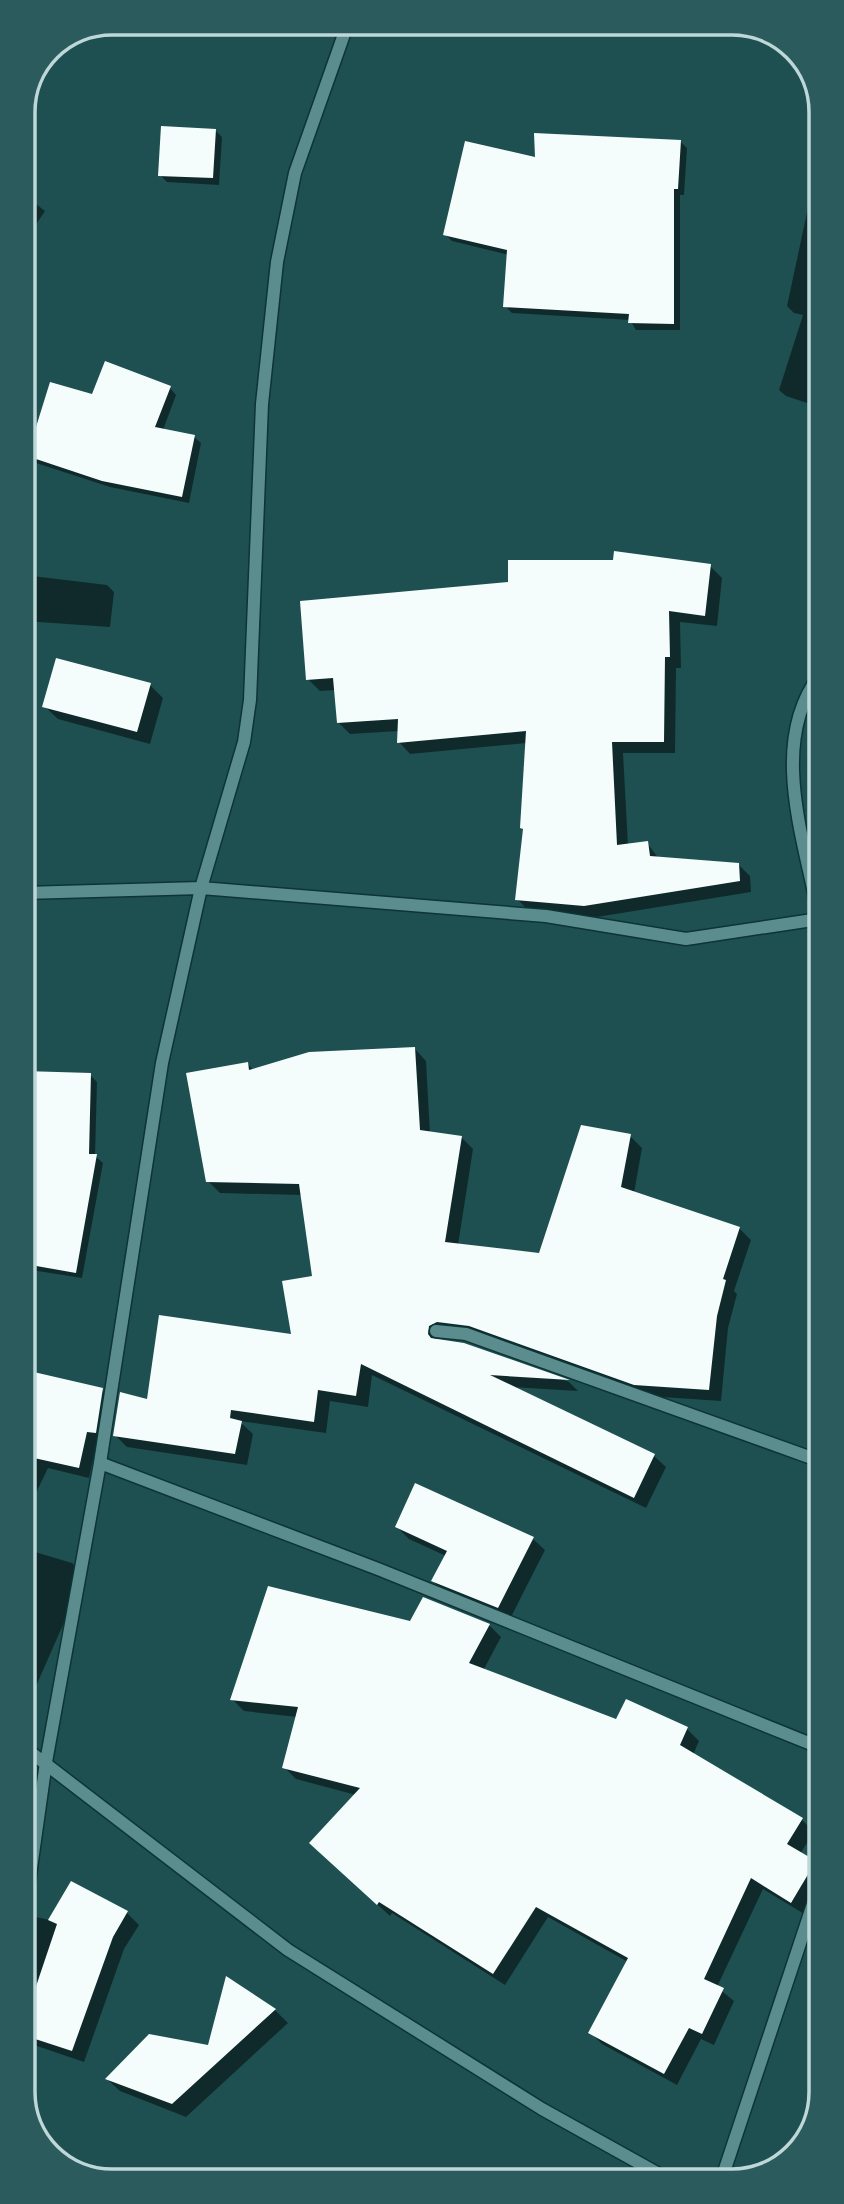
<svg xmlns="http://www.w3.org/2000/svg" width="844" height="2204" viewBox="0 0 844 2204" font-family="'Times New Roman',serif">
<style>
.shadow{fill:#0007}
.building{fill:#f4fdfb}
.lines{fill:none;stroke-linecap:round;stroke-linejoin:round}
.minor-casing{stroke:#0d3436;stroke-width:15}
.minor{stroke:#5b8d8f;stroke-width:12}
.rim{fill:none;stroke:#bed7d8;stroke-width:3.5}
</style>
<rect width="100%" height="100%" fill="#1e5052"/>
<!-- shadow -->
<path class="shadow" d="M 215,130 L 222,137 L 219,185 L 167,182 L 160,175 Z
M 680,141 L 687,148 L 684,195 L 680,195 L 680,330 L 636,330 L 630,320 L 512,313 L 505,306 L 509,255 L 452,241 L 445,234 L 537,159 Z
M 23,194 L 45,211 L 23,244 Z
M 809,203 L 818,205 L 819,407 L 786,396 L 779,390 L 803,315 L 794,313 L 787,306 Z
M 170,388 L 176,395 L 163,430 L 194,437 L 201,443 L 189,503 L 110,487 L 36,463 L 29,456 Z
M 710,566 L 722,578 L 717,626 L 680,622 L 681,668 L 676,668 L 675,753 L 623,753 L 628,845 L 647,843 L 659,859 L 738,864 L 750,876 L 751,892 L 597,917 L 529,911 L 517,899 L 524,830 L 527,743 L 410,754 L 399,742 L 399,731 L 350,734 L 339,723 L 336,690 L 320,691 L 308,679 Z
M 24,575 L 107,585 L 114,592 L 110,627 L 24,621 Z
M 150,685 L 163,698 L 150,744 L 58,719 L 44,706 Z
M 415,1049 L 426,1061 L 430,1133 L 461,1137 L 473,1149 L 458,1245 L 540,1254 L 630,1136 L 642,1148 L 634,1193 L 739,1228 L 751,1240 L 734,1291 L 737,1294 L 728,1328 L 721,1401 L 647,1396 L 449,1333 L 440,1338 L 440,1341 L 464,1344 L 569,1382 L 578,1391 L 511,1387 L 654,1456 L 666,1467 L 646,1508 L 372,1375 L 368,1407 L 330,1401 L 326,1433 L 239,1421 L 253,1434 L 247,1465 L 127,1447 L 115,1435 L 148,1401 L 294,1336 L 314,1277 L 302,1195 L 220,1193 L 208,1181 L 247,1063 L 254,1071 Z
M 24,1073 L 90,1075 L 97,1082 L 95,1156 L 103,1163 L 82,1278 L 25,1269 L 25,1221 L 36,1122 L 24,1118 Z
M 29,1373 L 102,1390 L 112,1400 L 106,1442 L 97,1441 L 89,1478 L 48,1468 L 35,1495 L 25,1491 L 25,1391 Z
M 415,1486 L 533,1539 L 545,1550 L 510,1619 L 445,1593 L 433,1581 L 446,1556 L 409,1539 L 397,1527 Z
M 25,1549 L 72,1563 L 85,1575 L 33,1693 L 25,1689 Z
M 411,1623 L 489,1625 L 501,1637 L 483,1671 L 617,1722 L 627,1701 L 687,1729 L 699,1741 L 693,1755 L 802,1820 L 814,1832 L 800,1854 L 821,1866 L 821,1899 L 814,1920 L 763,1889 L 717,1987 L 734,2001 L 714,2045 L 701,2039 L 677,2085 L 602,2044 L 590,2032 L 628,1962 L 548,1917 L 505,1985 L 392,1913 L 390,1916 L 323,1855 L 356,1795 L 296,1779 L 284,1767 L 297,1717 L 244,1711 L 232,1699 Z
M 71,1883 L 127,1913 L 139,1925 L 124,1949 L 84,2062 L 34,2045 L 26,2037 L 29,2011 L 26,2010 L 26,1915 L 50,1920 Z
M 227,1979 L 275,2010 L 288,2023 L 186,2117 L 120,2091 L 107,2079 L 209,2047 Z"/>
<!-- building -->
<path class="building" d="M 161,126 L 216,129 L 213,178 L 158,176 Z
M 534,133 L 681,140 L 678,189 L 674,189 L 674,324 L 628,323 L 629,314 L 503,307 L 507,250 L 443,235 L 465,141 L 535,157 Z
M 105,361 L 171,386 L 155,427 L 195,435 L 182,497 L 102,481 L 27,456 L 50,382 L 92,394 Z
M 614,551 L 711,564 L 705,616 L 669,611 L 670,657 L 665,657 L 664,742 L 612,742 L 617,845 L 648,841 L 650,856 L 739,863 L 740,881 L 584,906 L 515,900 L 523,829 L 520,828 L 526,731 L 397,743 L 398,719 L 337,723 L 333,678 L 306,680 L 300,601 L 508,582 L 508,560 L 613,560 Z
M 56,658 L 151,683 L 137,732 L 42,707 Z
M 415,1047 L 420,1130 L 462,1136 L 445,1242 L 539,1253 L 581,1125 L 631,1134 L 621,1187 L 740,1227 L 723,1279 L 726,1280 L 717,1316 L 709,1390 L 634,1385 L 469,1326 L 437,1322 L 429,1326 L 428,1334 L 431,1338 L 464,1343 L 570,1380 L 490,1375 L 655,1454 L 634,1498 L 361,1364 L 356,1396 L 318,1390 L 314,1422 L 231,1410 L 230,1418 L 242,1421 L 235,1454 L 113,1436 L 120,1392 L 147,1399 L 159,1315 L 291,1334 L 282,1281 L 312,1276 L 299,1184 L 206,1182 L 186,1073 L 248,1062 L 249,1070 L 309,1052 Z
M 24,1071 L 91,1073 L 89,1154 L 97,1154 L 76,1273 L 25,1264 L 25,1226 L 35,1115 L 24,1115 Z
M 25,1370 L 103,1388 L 96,1433 L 87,1432 L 79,1468 L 25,1456 Z
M 415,1483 L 534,1537 L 498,1608 L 431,1581 L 447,1551 L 395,1527 Z
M 268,1586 L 410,1621 L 423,1597 L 490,1624 L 469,1663 L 616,1719 L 626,1699 L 688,1727 L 680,1745 L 803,1818 L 787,1844 L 816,1861 L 791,1903 L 751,1878 L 704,1979 L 724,1988 L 702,2034 L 689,2028 L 664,2074 L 588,2033 L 628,1958 L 536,1907 L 493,1974 L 379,1902 L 377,1905 L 309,1843 L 360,1788 L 282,1768 L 298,1707 L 230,1700 Z
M 71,1881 L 128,1911 L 113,1937 L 72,2051 L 26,2036 L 26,2016 L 57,1924 L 48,1920 Z
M 226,1976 L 276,2009 L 172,2104 L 105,2079 L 149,2034 L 208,2045 Z"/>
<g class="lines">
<!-- minor casing -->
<g class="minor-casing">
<path id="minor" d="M 819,676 C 768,744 805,841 819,917
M 24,893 L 201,888 L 546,916 L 686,939 L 819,919
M 436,1331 L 466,1334 L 820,1461
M 100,1463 L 378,1569 L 821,1748
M 25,1748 L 288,1950 L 542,2109 L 666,2178
M 26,1904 L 46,1762 L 100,1463 L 162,1063 L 201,888 L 244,742 L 250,700 L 262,404 L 277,262 L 295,173 L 348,23
M 722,2178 L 821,1880"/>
</g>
<!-- minor -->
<use href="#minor" class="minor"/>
</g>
<!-- crop -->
<path d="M0 0H844V2204H0ZM112 35H732A77 77 0 0 1 809 112V2092A77 77 0 0 1 732 2169H112A77 77 0 0 1 35 2092V112A77 77 0 0 1 112 35Z" fill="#2b5b5d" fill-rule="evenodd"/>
<path class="rim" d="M112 35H732A77 77 0 0 1 809 112V2092A77 77 0 0 1 732 2169H112A77 77 0 0 1 35 2092V112A77 77 0 0 1 112 35Z"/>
</svg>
